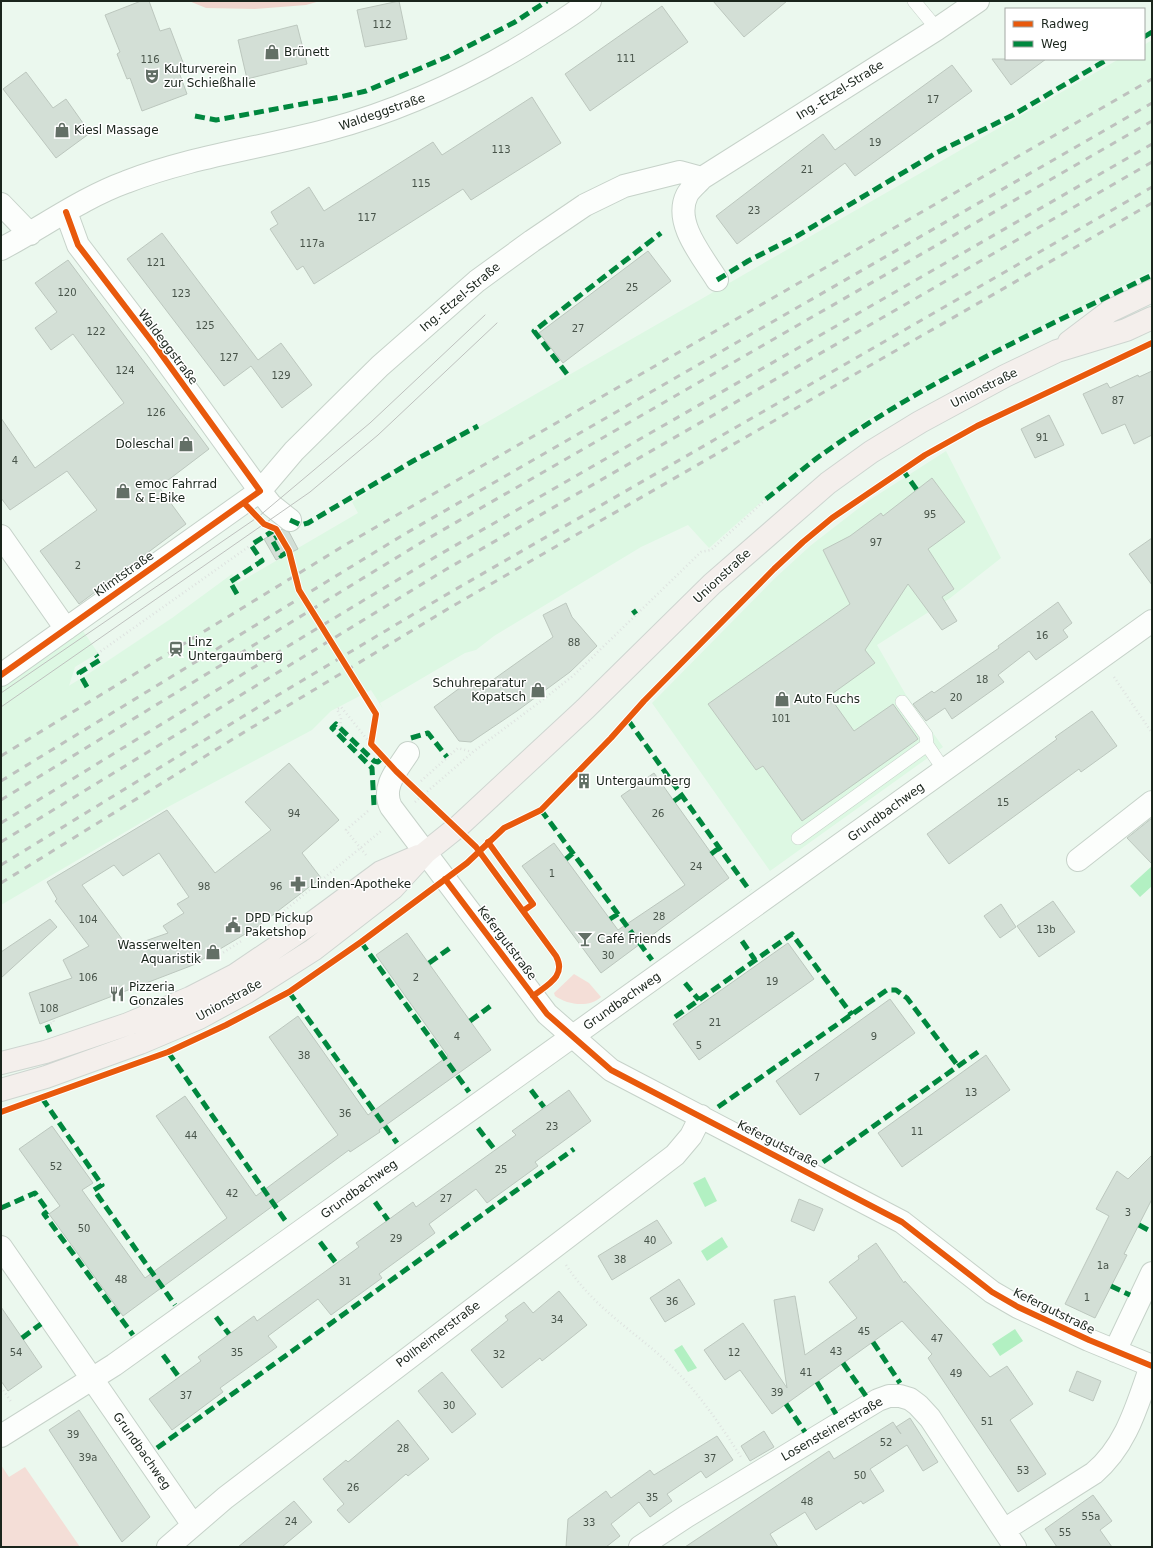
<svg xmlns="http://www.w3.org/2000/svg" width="1153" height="1548" viewBox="0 0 1153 1548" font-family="'DejaVu Sans',sans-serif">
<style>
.built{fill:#ddf8e3}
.green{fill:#f4ded7}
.forest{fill:#efd4cc}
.water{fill:#b2f0c2}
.building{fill:#d3dfd6;stroke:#bcc7be;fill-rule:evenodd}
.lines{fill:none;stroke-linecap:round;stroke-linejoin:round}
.service-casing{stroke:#c6d2c9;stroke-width:14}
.minor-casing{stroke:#c6d2c9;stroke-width:24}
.primary-casing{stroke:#ced5d0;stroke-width:24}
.path{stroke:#dee3e0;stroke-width:2.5;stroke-dasharray:1 3;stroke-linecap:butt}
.service{stroke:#fcfefc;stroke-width:13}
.minor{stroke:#fcfefc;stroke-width:22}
.primary{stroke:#f4efec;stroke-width:22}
.tram{stroke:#bec1be;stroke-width:1}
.rail{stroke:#bec1be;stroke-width:3;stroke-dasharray:7 7;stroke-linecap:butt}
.quiet{stroke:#00873e;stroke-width:5;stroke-dasharray:10 5;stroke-linecap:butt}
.cycleway-casing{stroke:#fff;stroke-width:8}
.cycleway{stroke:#e8590c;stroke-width:6}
.labels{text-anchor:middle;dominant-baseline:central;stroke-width:3;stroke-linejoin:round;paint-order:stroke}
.number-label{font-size:10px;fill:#48544a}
.poi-label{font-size:12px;fill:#1a251c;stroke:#fff;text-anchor:start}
.street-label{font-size:12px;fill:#1a251c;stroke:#fff}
</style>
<rect width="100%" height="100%" fill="#ebf8ee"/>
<!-- built -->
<path class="built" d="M 1152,40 L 1152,271 L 950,372 L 868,419 L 790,477 L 709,548 L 688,525 L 641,547 L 494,636 L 476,650 L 465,653 L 380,703 L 383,709 L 371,690 L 331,711 L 312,730 L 166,808 L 1,905 L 1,684 L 81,628 L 98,653 L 75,667 L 69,686 L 33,708 L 88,674 L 172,618 L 232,574 L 238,583 L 358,513 L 352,502 L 388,479 L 1119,59 L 1144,59 L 1144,45 Z
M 946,451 L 1001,558 L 949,599 L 877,645 L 906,695 L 943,747 L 770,871 L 652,703 L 774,579 L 810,546 L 868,501 Z"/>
<!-- green -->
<path class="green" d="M 574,974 L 589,983 L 601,997 C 589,1008 568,1005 555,996 L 554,993 Z
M 1,1465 L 9,1477 L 25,1467 L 80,1547 L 1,1547 Z"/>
<!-- forest -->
<path class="forest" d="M 189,1 L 320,1 L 306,5 L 255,9 L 206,8 Z"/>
<!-- water -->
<path class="water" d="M 1152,866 L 1152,886 L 1140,897 L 1130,886 Z
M 705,1177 L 717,1201 L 705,1207 L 693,1183 Z
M 722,1237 L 728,1247 L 707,1261 L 701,1251 Z
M 1015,1329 L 1023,1341 L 1000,1356 L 992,1344 Z
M 682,1345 L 697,1368 L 688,1372 L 674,1350 Z"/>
<!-- building -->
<path class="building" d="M 141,1 L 149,1 L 160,31 L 170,28 L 184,65 L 177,67 L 187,94 L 142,111 L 130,78 L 127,79 L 117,54 L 120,52 L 105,15 Z
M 399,1 L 407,39 L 365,47 L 357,10 Z
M 713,1 L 787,1 L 744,37 Z
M 662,6 L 688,42 L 590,111 L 565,74 Z
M 297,25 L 307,64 L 247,79 L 238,40 Z
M 992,59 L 1046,59 L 1011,85 Z
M 952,65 L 972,91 L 855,176 L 845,163 L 737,244 L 716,216 L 823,134 L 835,150 Z
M 26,72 L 53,108 L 66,99 L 90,133 L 56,158 L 3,89 Z
M 532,97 L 561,143 L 471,200 L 463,189 L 314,284 L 303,266 L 297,270 L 270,229 L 278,224 L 271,212 L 309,187 L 324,211 L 433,142 L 442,155 Z
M 162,233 L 258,360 L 281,343 L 312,385 L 282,408 L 251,366 L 224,386 L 127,259 Z
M 648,251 L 671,281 L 563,363 L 539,333 Z
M 68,260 L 209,449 L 159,487 L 186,524 L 79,604 L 40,551 L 97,510 L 67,471 L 10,510 L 1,498 L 1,418 L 35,468 L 124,403 L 73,334 L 51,350 L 35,328 L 57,312 L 35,283 Z
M 1152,371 L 1152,435 L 1134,444 L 1125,424 L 1102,434 L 1083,394 L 1107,383 L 1110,388 L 1138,375 L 1139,377 Z
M 1049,415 L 1064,445 L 1035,458 L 1021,429 Z
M 932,478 L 965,522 L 928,549 L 954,589 L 942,597 L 957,621 L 942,630 L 908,584 L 865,650 L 875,663 L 829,696 L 854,731 L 893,704 L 918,739 L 802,821 L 763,766 L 756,770 L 708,704 L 850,604 L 823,550 L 850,536 L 881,513 L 883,516 Z
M 282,529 L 289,532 L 298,549 L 276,560 L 264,539 Z
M 1152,538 L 1152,585 L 1129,554 Z
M 1058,602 L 1072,623 L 1063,630 L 1068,637 L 1036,660 L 1029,651 L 998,675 L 1004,682 L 952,719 L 945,708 L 926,721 L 913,704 L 932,691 L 934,693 L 999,648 L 998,646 Z
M 566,603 L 572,617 L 597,646 L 570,672 L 517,711 L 471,742 L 459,741 L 434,707 L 472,679 L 480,689 L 553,637 L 543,615 Z
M 1092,711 L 1117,746 L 1081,772 L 1079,769 L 949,864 L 927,834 L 1057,739 L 1055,737 Z
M 289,763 L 339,820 L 302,853 L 321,878 L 257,927 L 193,965 L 40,1024 L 29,993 L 72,978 L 63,960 L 89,946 L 55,901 L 57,899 L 47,882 L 167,810 L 215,873 L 271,830 L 245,802 ZM 159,853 L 189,897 L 177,904 L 184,913 L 163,926 L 168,933 L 128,947 L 82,885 L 114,865 L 123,876 Z
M 654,773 L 729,878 L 601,973 L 522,866 L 554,843 L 618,930 L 685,885 L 621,796 Z
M 1152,818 L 1152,864 L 1127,838 Z
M 1053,901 L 1075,932 L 1039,957 L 1017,926 Z
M 1001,904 L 1016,927 L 1000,938 L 984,916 Z
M 50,919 L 57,927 L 1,978 L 1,952 Z
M 407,933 L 491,1050 L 379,1130 L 380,1132 L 350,1152 L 349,1150 L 123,1316 L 49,1214 L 60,1206 L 19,1149 L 52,1126 L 93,1183 L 82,1190 L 145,1278 L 227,1218 L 156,1116 L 185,1096 L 256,1196 L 338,1135 L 269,1037 L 298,1016 L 368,1115 L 448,1056 L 376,955 Z
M 788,943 L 814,979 L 699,1060 L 673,1024 Z
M 890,999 L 915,1033 L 800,1115 L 776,1081 Z
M 986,1055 L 1010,1090 L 902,1167 L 878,1133 Z
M 569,1090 L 591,1121 L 535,1162 L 538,1166 L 487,1203 L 476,1189 L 429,1224 L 435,1233 L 379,1274 L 382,1278 L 331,1315 L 318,1299 L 268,1336 L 277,1347 L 220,1388 L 223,1392 L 172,1430 L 149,1399 L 201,1361 L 198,1357 L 254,1316 L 257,1321 L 359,1247 L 356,1243 L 413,1202 L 416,1207 L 516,1135 L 512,1131 Z
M 1152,1155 L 1152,1199 L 1124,1254 L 1127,1255 L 1095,1318 L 1065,1304 L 1109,1216 L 1096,1209 L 1117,1171 L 1128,1179 Z
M 799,1199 L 823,1209 L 814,1231 L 791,1221 Z
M 657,1220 L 672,1243 L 612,1280 L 598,1256 Z
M 876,1243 L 904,1283 L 905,1281 L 956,1337 L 990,1377 L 1007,1366 L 1033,1404 L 1010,1420 L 1046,1474 L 1018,1492 L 936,1370 L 928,1358 L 932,1354 L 902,1321 L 772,1414 L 740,1370 L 725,1380 L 704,1350 L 743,1323 L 787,1388 L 774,1300 L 795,1296 L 805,1355 L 857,1318 L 829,1282 L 859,1259 L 858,1256 Z
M 679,1279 L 695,1304 L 665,1322 L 650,1298 Z
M 559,1291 L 587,1325 L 542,1361 L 540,1358 L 502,1388 L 471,1350 L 508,1320 L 505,1316 L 524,1302 L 533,1313 Z
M 1,1307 L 42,1367 L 8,1391 L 1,1381 Z
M 1077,1371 L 1101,1381 L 1093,1401 L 1069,1391 Z
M 442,1372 L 476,1414 L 452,1433 L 418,1391 Z
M 79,1410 L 150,1517 L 122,1542 L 49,1430 Z
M 910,1418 L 938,1462 L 923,1471 L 907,1445 L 870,1469 L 884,1491 L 863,1504 L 861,1501 L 816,1530 L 805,1512 L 770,1534 L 778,1547 L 685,1547 L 829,1451 L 834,1459 L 893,1422 L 901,1434 L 896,1427 Z
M 398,1420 L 429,1459 L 408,1476 L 406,1474 L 349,1523 L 337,1510 L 344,1504 L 323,1479 L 346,1460 L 348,1462 Z
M 764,1431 L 774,1447 L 750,1461 L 741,1446 Z
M 717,1436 L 733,1460 L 706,1478 L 701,1471 L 667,1494 L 672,1501 L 650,1517 L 639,1502 L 611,1524 L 620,1536 L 606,1547 L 566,1547 L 568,1519 L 606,1491 L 611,1498 L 650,1470 L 654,1475 Z
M 1093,1495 L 1112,1521 L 1100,1530 L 1112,1547 L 1057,1547 L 1045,1529 Z
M 294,1501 L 312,1522 L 282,1547 L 238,1547 Z"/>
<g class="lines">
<!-- service casing -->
<g class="service-casing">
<path id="service" d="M 914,1 L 937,29
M 902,702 L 926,735 L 927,745
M 798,838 L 927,745 L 944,770"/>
</g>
<!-- minor casing -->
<g class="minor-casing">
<path id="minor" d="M 1,204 L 30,234
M 66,212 L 78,245 L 156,347 L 260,491 L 271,505 L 290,520
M 1,249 C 43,227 82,198 126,182 C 190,157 261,148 327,130 C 398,111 462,82 525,44 C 547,30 570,17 590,1
M 717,280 C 703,257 673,223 687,195 C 690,189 698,183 702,178 L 937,29 L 978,1
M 1,536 L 66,629
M 1,675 L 260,491 L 294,451 L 380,366 L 477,281 L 532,241 L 585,205 L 624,186 L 680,172 L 702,178
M 408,753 C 397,770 381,787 391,807 L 547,1014 L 611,1070 L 902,1222 L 992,1292 L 1018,1307 L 1089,1340 L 1152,1366
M 1078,860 L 1152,802
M 1,1247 L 193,1525
M 1115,1351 L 1152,1273
M 1,1436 L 114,1365 L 1152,621
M 1004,1530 L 1094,1473 C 1127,1445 1137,1405 1151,1366
M 168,1547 L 225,1498 L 675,1155 L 691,1136 L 701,1116
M 640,1547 L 687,1516 L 878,1400 L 889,1396 L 900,1396 L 910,1399 L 918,1405 L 930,1418 L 1015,1547"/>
</g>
<!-- primary casing -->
<g class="primary-casing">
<path id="primary" d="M 1069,342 L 1110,311 L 1152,291
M 1,1063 L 45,1052 L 128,1024 L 190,998 L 235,975 L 312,923 L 381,872 L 418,856
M 1,1090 L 46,1077 L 140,1043 L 199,1018 L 247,992 L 313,950 L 393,888 L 425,853 L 460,825 L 585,709 L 712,584 L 828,483 L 871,452 L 920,422 L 1005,376 L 1057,351 L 1126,330 L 1152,318"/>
</g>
<!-- path -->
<path class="path" d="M 283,541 L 289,551
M 94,656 L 251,545
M 1114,677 L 1152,733
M 340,727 L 341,718 L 337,709 L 341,707 L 371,744
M 421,781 L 458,748 L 472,752
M 415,802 L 473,752 L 545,698 L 574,675 L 701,552 L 711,550 L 766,499
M 366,855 L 346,830 L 368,811
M 278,916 L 381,831
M 213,959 L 243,940
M 47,1025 L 54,1022 L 53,1019
M 566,1265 C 591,1303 623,1324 656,1352 C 691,1382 716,1418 741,1457
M 1,1387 L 12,1403"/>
<!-- service -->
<use href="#service" class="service"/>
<!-- minor -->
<use href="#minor" class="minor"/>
<!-- primary -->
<use href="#primary" class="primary"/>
<!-- tram -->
<path class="tram" d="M 1,693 L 258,517 L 370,423 L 485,315
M 1,707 L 310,492 L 378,435 L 497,323"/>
<!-- rail -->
<path class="rail" d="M 1,756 L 345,545 L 1152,79
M 1,781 L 403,535 L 1152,103
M 1,800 L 422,542 L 1152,121
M 1,823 L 303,637 L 437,556 L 1152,144
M 1,842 L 445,570 L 1152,162
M 1,865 L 278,695 L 444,596 L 1152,187
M 1,883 L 246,731 L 451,607 L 1152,203"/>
<!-- quiet -->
<path class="quiet" d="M 1144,37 L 1152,32
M 195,116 L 216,120 L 340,97 L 366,91 L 447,57 L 515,22 L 547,1
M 717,280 L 748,261 L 797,236 L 936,153 L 1013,115 L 1108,59
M 567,374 L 534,331 L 661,233
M 902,469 L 917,490
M 766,499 C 783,486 800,471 817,458 C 921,383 1038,331 1152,275
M 290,520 L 301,525 L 308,523 L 413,461 L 478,426
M 237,594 L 230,582 L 262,561 L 251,545 L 276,529 L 280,535 L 272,540 L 281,556 L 289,551 L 290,555
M 633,610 L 636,614
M 87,687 L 79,673 L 100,660 L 96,655
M 628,720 L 750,891
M 411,738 L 428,733 L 447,757
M 674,801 L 681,796
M 374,805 L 372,768 L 332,728 L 336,724 L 374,761 L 378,762 L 383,757
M 541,810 L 652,960
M 711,854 L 719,848
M 566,859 L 573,853
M 610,919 L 618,914
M 742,941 L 755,960
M 361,942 L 469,1092
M 429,963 L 450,948
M 685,983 L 699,1000
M 289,992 L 397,1143
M 675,1017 L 792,934 L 852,1015
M 470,1021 L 492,1005
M 47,1025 L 50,1032
M 168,1052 L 287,1223
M 531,1090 L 544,1107
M 42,1098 L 102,1185 L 94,1190 L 175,1305
M 718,1107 L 887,990 L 896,990 L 907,998 L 958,1066
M 478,1128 L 495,1150
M 823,1162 L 978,1052
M 375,1202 L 388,1220
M 1,1208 L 35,1193 L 48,1211 L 44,1214 L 133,1335
M 1139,1225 L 1152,1232
M 320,1242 L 336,1263
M 1,1266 L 2,1266
M 1111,1286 L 1130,1295
M 216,1317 L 229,1334
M 22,1338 L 41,1324
M 873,1342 L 900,1383
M 163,1355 L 179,1377
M 843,1363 L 866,1396
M 817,1382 L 836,1414
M 786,1404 L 805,1432
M 157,1448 L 574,1149"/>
<!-- cycleway casing -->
<g class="cycleway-casing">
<path id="cycleway" d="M 244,503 L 264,524 L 276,529 L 289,551 L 299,590 L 376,714 L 371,744 L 396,771 L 476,847 L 556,956 C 567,976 547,985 533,996
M 1,675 L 260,491 L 156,347 L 78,245 L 66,212
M 488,842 L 533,904 L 523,911
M 445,879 L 547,1014 L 611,1070 L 902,1222 L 992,1292 L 1018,1307 L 1089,1340 L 1152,1366
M 1,1112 L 168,1052 L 226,1025 L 289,992 L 361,942 L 467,863 L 504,828 L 541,810 L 611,738 L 644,701 L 774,569 L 803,542 L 832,518 L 925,455 L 977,426 L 1152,343"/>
</g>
<!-- cycleway -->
<use href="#cycleway" class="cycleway"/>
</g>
<!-- icons -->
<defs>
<g id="shop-bare" transform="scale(1.2)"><path d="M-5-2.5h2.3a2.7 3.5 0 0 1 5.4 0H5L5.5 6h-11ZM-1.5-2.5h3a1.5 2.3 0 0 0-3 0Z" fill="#636f66" stroke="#fff" stroke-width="2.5" paint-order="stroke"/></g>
<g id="theatre-bare" transform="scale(1.2)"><path d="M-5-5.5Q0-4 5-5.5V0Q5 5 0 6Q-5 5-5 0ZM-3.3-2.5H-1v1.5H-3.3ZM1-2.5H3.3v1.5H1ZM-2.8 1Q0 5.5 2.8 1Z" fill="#636f66" stroke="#fff" stroke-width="2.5" paint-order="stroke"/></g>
<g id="station-bare" transform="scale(1.2)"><path d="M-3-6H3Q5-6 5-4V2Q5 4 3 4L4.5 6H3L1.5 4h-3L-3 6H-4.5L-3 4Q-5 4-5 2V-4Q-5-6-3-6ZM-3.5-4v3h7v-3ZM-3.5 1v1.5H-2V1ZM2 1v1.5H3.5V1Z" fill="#636f66" stroke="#fff" stroke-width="2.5" paint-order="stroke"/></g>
<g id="building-bare" transform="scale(1.2)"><path d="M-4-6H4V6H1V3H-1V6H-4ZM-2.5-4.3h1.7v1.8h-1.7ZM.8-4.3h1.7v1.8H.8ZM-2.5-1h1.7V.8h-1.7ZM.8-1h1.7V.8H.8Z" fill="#636f66" stroke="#fff" stroke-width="2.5" paint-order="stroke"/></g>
<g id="pharmacy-bare" transform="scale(1.2)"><path d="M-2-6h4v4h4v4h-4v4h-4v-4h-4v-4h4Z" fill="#636f66" stroke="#fff" stroke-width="2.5" paint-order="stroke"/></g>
<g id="civic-bare" transform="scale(1.2)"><path d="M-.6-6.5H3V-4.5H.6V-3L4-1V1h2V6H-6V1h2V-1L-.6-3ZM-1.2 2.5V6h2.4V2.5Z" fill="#636f66" stroke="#fff" stroke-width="2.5" paint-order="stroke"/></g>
<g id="bar-bare" transform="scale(1.2)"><path d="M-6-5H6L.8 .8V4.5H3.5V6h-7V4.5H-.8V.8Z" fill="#636f66" stroke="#fff" stroke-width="2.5" paint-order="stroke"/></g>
<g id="restaurant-bare" transform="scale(1.2)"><path d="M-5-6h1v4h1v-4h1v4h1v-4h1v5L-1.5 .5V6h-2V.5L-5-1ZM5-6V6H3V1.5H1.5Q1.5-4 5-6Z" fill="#636f66" stroke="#fff" stroke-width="2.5" paint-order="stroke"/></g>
</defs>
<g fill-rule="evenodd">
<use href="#shop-bare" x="272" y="52"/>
<use href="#theatre-bare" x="152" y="76"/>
<use href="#shop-bare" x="62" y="130"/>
<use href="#shop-bare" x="186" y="444"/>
<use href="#shop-bare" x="123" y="491"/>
<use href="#station-bare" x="176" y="649"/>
<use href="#shop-bare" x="538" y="690"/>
<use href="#shop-bare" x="782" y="699"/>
<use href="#building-bare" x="584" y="781"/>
<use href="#pharmacy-bare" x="298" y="884"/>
<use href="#civic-bare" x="233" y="925"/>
<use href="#bar-bare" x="585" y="939"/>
<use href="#shop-bare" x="213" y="952"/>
<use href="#restaurant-bare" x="117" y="994"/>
</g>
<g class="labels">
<!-- number labels -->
<g class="number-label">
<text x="382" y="24">112</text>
<text x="626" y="58">111</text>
<text x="150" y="59">116</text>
<text x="933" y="99">17</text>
<text x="875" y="142">19</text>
<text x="501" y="149">113</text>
<text x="807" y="169">21</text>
<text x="421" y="183">115</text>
<text x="754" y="210">23</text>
<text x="367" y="217">117</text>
<text x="312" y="243">117a</text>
<text x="156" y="262">121</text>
<text x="632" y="287">25</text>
<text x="67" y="292">120</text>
<text x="181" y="293">123</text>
<text x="205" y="325">125</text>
<text x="578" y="328">27</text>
<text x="96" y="331">122</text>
<text x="229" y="357">127</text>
<text x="125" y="370">124</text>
<text x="281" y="375">129</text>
<text x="1118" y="400">87</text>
<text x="156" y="412">126</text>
<text x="1042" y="437">91</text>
<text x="15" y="460">4</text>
<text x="930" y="514">95</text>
<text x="876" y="542">97</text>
<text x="78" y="565">2</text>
<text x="1042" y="635">16</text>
<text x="574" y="642">88</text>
<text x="982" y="679">18</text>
<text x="956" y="697">20</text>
<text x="781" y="718">101</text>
<text x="1003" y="802">15</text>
<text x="294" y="813">94</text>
<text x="658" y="813">26</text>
<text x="696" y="866">24</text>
<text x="552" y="873">1</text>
<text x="204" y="886">98</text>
<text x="276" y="886">96</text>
<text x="659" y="916">28</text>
<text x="88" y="919">104</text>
<text x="1046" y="929">13b</text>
<text x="608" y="955">30</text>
<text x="88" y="977">106</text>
<text x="416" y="977">2</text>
<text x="772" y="981">19</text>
<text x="49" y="1008">108</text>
<text x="715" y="1022">21</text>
<text x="457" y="1036">4</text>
<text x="874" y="1036">9</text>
<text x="699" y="1045">5</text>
<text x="304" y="1055">38</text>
<text x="817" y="1077">7</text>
<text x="971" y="1092">13</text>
<text x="345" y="1113">36</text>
<text x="552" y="1126">23</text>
<text x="917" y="1131">11</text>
<text x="191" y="1135">44</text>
<text x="56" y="1166">52</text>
<text x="501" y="1169">25</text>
<text x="232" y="1193">42</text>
<text x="446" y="1198">27</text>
<text x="1128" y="1212">3</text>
<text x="84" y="1228">50</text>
<text x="396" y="1238">29</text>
<text x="650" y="1240">40</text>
<text x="620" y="1259">38</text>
<text x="1103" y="1265">1a</text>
<text x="121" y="1279">48</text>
<text x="345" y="1281">31</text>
<text x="1087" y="1297">1</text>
<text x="672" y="1301">36</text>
<text x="557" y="1319">34</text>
<text x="864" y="1331">45</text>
<text x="937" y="1338">47</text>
<text x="836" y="1351">43</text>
<text x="16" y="1352">54</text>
<text x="237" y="1352">35</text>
<text x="734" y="1352">12</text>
<text x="499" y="1354">32</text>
<text x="806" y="1372">41</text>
<text x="956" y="1373">49</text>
<text x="777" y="1392">39</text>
<text x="186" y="1395">37</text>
<text x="449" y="1405">30</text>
<text x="987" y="1421">51</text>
<text x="73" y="1434">39</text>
<text x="886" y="1442">52</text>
<text x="403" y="1448">28</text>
<text x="88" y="1457">39a</text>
<text x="710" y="1458">37</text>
<text x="1023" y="1470">53</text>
<text x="860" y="1475">50</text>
<text x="353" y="1487">26</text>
<text x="652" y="1497">35</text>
<text x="807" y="1501">48</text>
<text x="1091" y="1516">55a</text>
<text x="291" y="1521">24</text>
<text x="589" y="1522">33</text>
<text x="1065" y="1532">55</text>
</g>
<!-- poi labels -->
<g class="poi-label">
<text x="284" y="52">Brünett</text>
<text x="164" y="69">Kulturverein<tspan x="164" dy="14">zur Schießhalle</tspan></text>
<text x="74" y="130">Kiesl Massage</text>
<text x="174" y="444" text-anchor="end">Doleschal</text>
<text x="135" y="484">emoc Fahrrad<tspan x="135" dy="14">&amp; E-Bike</tspan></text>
<text x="188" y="642">Linz<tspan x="188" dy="14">Untergaumberg</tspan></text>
<text x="526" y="683" text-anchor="end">Schuhreparatur<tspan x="526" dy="14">Kopatsch</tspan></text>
<text x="794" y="699">Auto Fuchs</text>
<text x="596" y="781">Untergaumberg</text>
<text x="310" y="884">Linden-Apotheke</text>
<text x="245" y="918">DPD Pickup<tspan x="245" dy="14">Paketshop</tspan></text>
<text x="597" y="939">Café Friends</text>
<text x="201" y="945" text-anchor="end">Wasserwelten<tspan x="201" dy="14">Aquaristik</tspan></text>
<text x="129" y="987">Pizzeria<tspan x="129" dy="14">Gonzales</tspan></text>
</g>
<!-- street labels -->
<g class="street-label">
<text transform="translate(840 90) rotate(-32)">Ing.-Etzel-Straße</text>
<text transform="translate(382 112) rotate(-19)">Waldeggstraße</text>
<text transform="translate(460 297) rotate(-40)">Ing.-Etzel-Straße</text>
<text transform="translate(168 347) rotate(53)">Waldeggstraße</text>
<text transform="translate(984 388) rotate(-27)">Unionstraße</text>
<text transform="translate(124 574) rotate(-35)">Klimtstraße</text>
<text transform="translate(722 576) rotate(-43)">Unionstraße</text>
<text transform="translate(886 812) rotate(-36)">Grundbachweg</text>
<text transform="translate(507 943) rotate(53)">Kefergutstraße</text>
<text transform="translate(229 1000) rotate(-29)">Unionstraße</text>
<text transform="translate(622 1001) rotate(-35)">Grundbachweg</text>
<text transform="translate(778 1144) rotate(27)">Kefergutstraße</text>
<text transform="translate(359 1189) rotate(-36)">Grundbachweg</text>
<text transform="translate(1054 1311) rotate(26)">Kefergutstraße</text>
<text transform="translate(438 1334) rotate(-37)">Pollheimerstraße</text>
<text transform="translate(832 1429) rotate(-30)">Losensteinerstraße</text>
<text transform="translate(142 1451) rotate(55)">Grundbachweg</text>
</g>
</g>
<!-- border -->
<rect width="1153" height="1548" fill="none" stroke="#1a251c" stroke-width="4"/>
<!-- legend -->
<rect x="1005" y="8" width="140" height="52" fill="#ffffff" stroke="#a3a8a4"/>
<rect x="1013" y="21" width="20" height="6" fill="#e8590c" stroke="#a3a8a4"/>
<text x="1041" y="28" font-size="12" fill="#1a251c">Radweg</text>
<rect x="1013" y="41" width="20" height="6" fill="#00873e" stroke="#a3a8a4"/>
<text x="1041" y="48" font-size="12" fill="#1a251c">Weg</text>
</svg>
